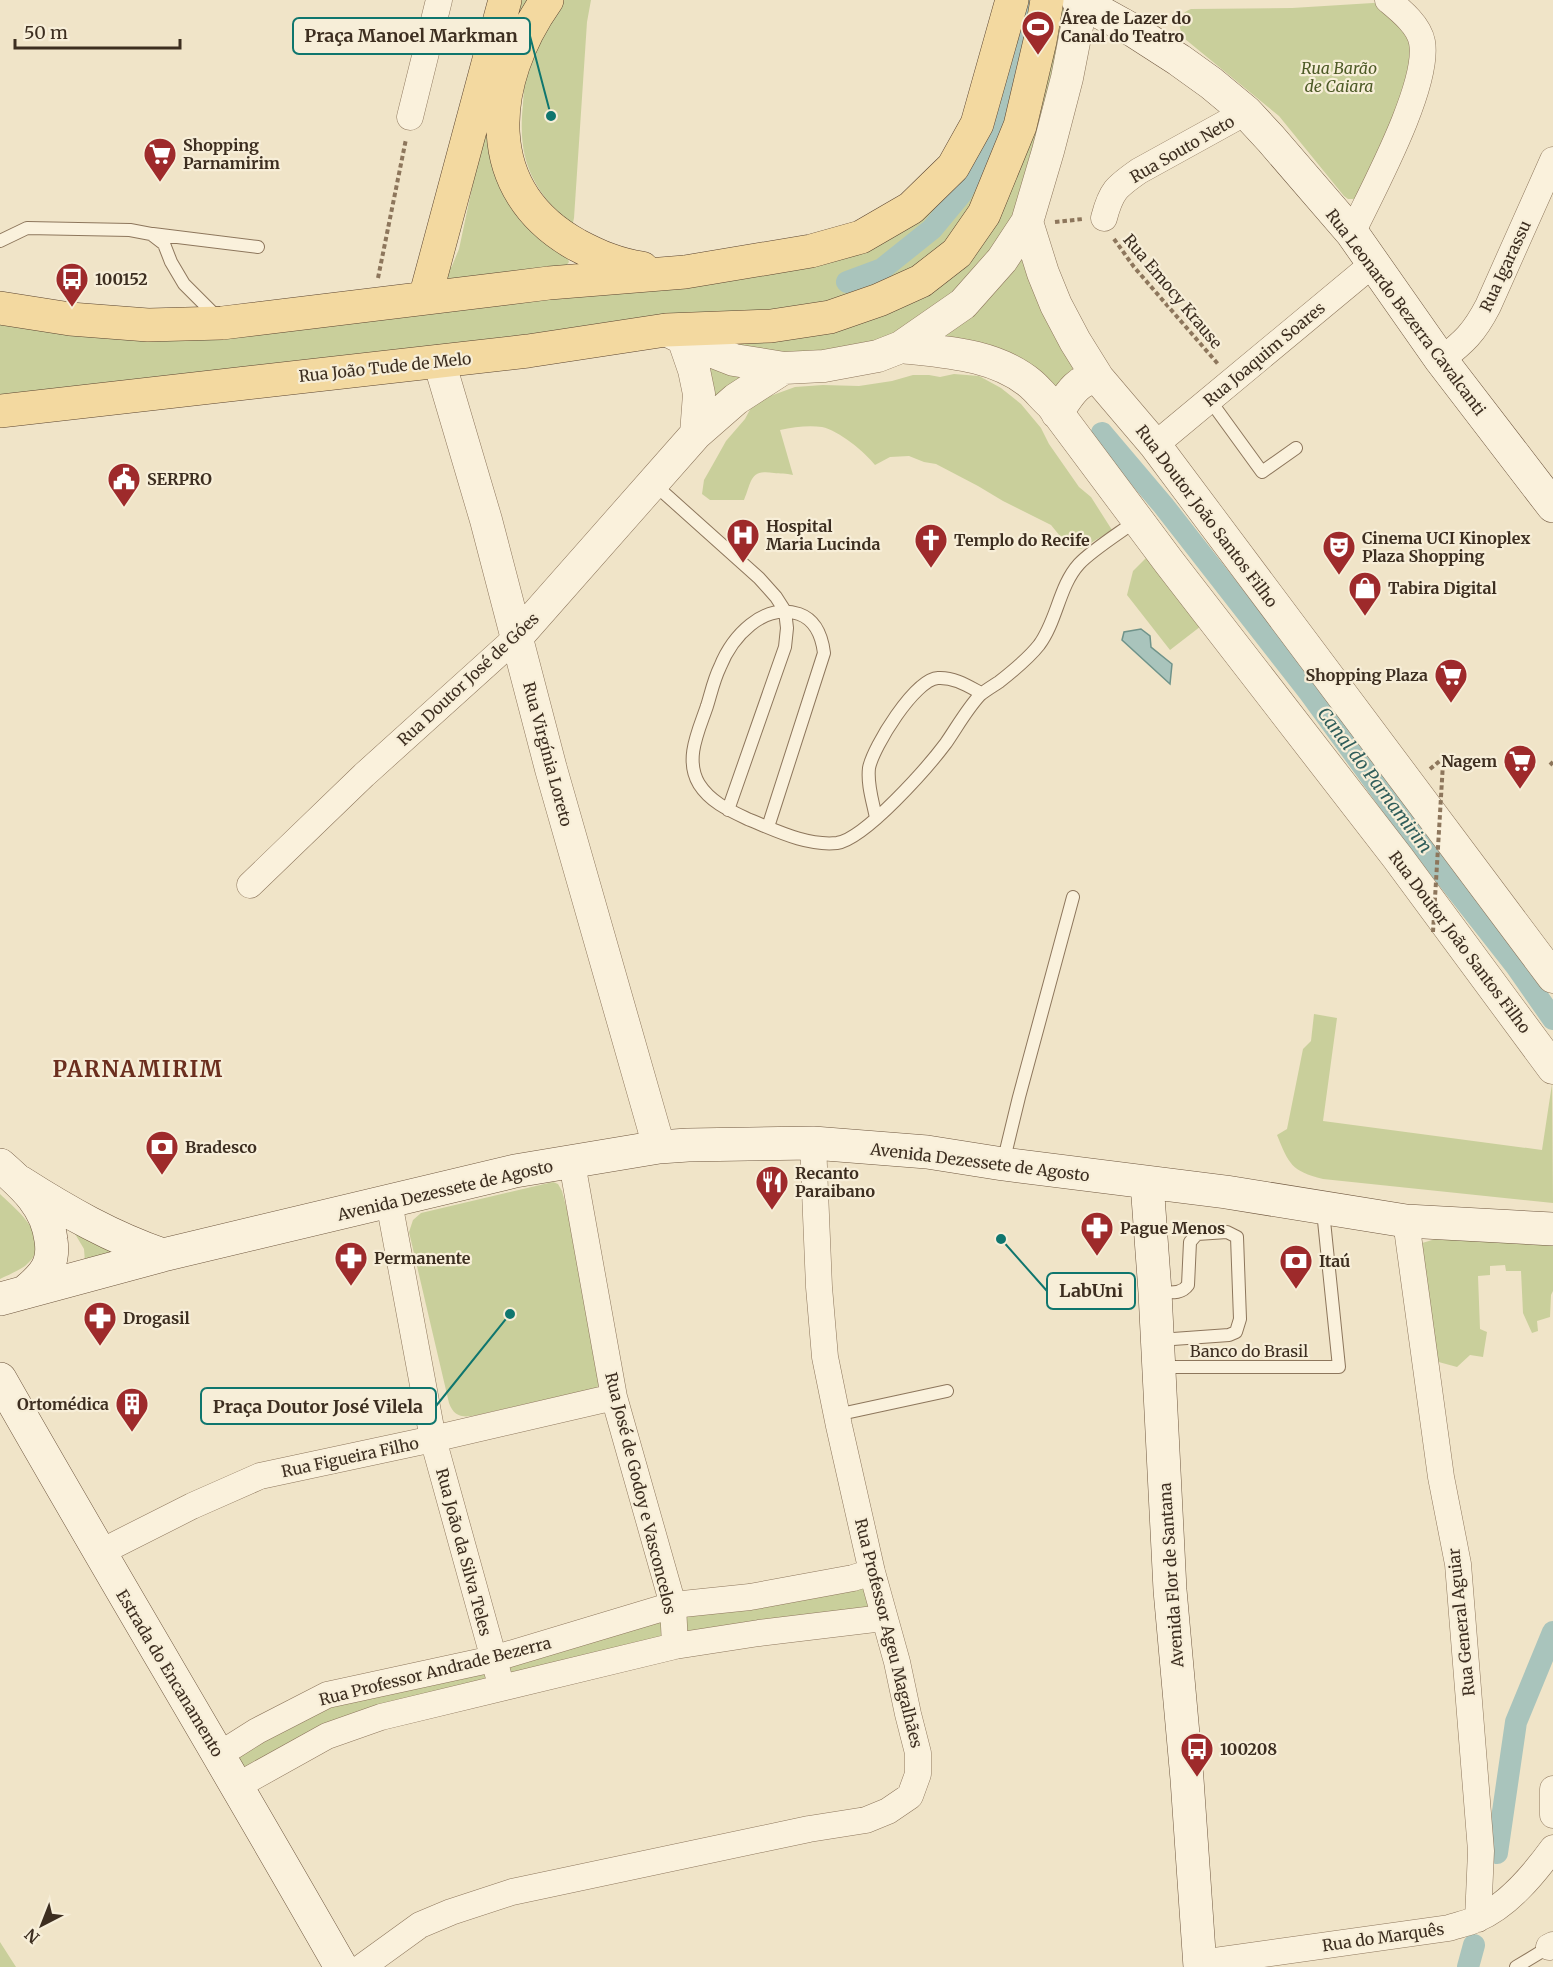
<svg xmlns="http://www.w3.org/2000/svg" width="1553" height="1967" viewBox="0 0 1553 1967" font-family="Merriweather,serif">
<style>
.green{fill:#c9cf9b}
.water{fill:#a9c4bc;stroke:#6f938a;stroke-width:1.5}
.lines{fill:none;stroke-linecap:round;stroke-linejoin:round}
.canal{stroke:#a9c4bc;stroke-width:22}
.service-casing{stroke:#8d765c;stroke-width:14}
.minor-casing{stroke:#8d765c;stroke-width:27}
.tertiary-casing{stroke:#8d765c;stroke-width:33}
.secondary-casing{stroke:#6f573f;stroke-width:34}
.primary-casing{stroke:#5b4430;stroke-width:34}
.path{stroke:#8d765c;stroke-width:4;stroke-dasharray:4.5 3;stroke-linecap:butt}
.service{stroke:#faf1dc;stroke-width:12}
.minor{stroke:#faf1dc;stroke-width:26}
.tertiary{stroke:#faf1dc;stroke-width:32}
.secondary{stroke:#faf1dc;stroke-width:33}
.primary{stroke:#f3d9a0;stroke-width:33}
.path-bridge{stroke:#8d765c;stroke-width:4;stroke-dasharray:4.5 3;stroke-linecap:butt}
.labels{text-anchor:middle;dominant-baseline:central;stroke-width:4.5;stroke-linejoin:round;paint-order:stroke}
.poi-label{font-size:16px;font-weight:bold;fill:#3d2e20;stroke:#f7eed8;text-anchor:start}
.park-label{font-size:16px;font-style:italic;fill:#4d5a26;stroke:#f7eed8}
.street-label{font-size:16px;fill:#3d2e20;stroke:#f7eed8}
.water-label{font-size:18px;font-style:italic;fill:#2f5d5a;stroke:#f7eed8}
.district-label{font-size:22px;font-weight:bold;letter-spacing:1.5px;fill:#6b2e1e;stroke:#f7eed8}
.leader{fill:none;stroke:#0f766e;stroke-width:2}
.callout-dot{fill:#0f766e;stroke:#f7eed8;stroke-width:2}
.callout{fill:#f7eed8;stroke:#0f766e;stroke-width:2}
.callout-label{font-size:18px;text-anchor:middle;font-weight:bold;fill:#3d2e20}
</style>
<rect width="100%" height="100%" fill="#f0e4c8"/>
<!-- green -->
<path class="green" d="M 519,0 L 531,0 L 497,89 L 558,251 L 568,259 L 569,262 L 566,266 L 437,284 L 452,266 L 459,249 L 488,113 Z
M 560,0 L 591,0 L 587,22 L 574,218 L 572,227 C 532,188 517,161 523,104 C 524,89 525,72 530,58 C 537,38 550,19 560,0 Z
M 1012,0 L 1078,0 L 1027,222 L 1089,366 L 1051,404 L 973,356 L 784,368 L 696,434 L 679,337 L 0,411 L 0,308 L 148,325 L 811,251 L 953,167 Z
M 1389,2 L 1422,58 L 1357,199 L 1348,199 L 1344,196 L 1279,116 L 1185,39 C 1177,26 1176,15 1191,9 L 1292,8 Z
M 954,374 L 979,376 L 1001,388 L 1021,404 L 1041,428 L 1049,444 L 1079,487 L 1091,497 L 1112,530 L 1081,549 L 1069,547 L 1051,525 L 1003,501 L 978,486 L 936,464 L 924,462 L 909,456 L 890,457 L 875,465 C 865,452 838,430 822,427 C 809,425 794,427 780,430 L 793,475 C 786,473 780,474 774,473 C 749,469 752,482 744,500 L 710,500 L 702,494 L 704,480 L 712,466 L 726,441 L 745,419 L 754,402 L 795,387 L 823,385 L 859,386 L 892,381 L 913,375 L 929,375 L 940,377 Z
M 1151,553 L 1205,623 L 1170,650 L 1127,595 L 1133,571 Z
M 1314,1014 L 1337,1018 L 1323,1121 L 1542,1150 L 1552,1084 L 1553,1203 L 1323,1179 C 1291,1171 1289,1164 1277,1135 L 1287,1129 L 1303,1049 L 1311,1041 Z
M 553,1182 L 558,1184 L 562,1191 L 575,1240 L 600,1384 L 596,1388 L 477,1415 C 463,1418 454,1417 449,1403 L 409,1232 L 413,1220 L 421,1213 Z
M 0,1194 C 18,1211 56,1241 25,1266 C 18,1271 8,1275 0,1279 Z
M 65,1217 L 143,1255 L 85,1262 L 84,1249 Z
M 1442,1237 L 1553,1244 L 1553,1291 L 1551,1295 L 1550,1317 L 1537,1321 L 1538,1331 L 1532,1333 L 1523,1313 L 1521,1271 L 1506,1271 L 1505,1265 L 1490,1266 L 1490,1275 L 1478,1276 L 1480,1329 L 1487,1332 L 1483,1357 L 1470,1355 L 1457,1367 L 1435,1361 L 1419,1244 Z
M 868,1577 L 885,1604 L 381,1717 L 237,1786 L 219,1755 L 300,1709 L 673,1605 Z
M 0,1942 L 16,1967 L 0,1967 Z"/>
<!-- water -->
<path class="water" d="M 1141,629 L 1150,636 L 1151,647 L 1172,664 L 1170,684 L 1122,640 L 1124,632 Z"/>
<g class="lines">
<!-- canal -->
<path class="canal" d="M 847,282 L 882,269 L 932,229 L 961,194 L 991,137 L 1016,68 L 1027,0
M 1102,433 L 1163,505 L 1309,692 L 1414,836 L 1516,966 L 1553,1019
M 1497,1853 L 1516,1722 L 1553,1632
M 1468,1967 L 1474,1945"/>
<!-- service casing -->
<g class="service-casing">
<path id="service" d="M 153,234 L 258,247
M 0,241 L 27,228 L 130,230 L 151,234 L 164,244 L 171,262 L 184,284 L 217,317
M 1209,399 L 1262,472 L 1296,448
M 654,484 L 759,578 L 776,597 L 785,611 L 787,628 L 785,647 L 728,810
M 876,818 C 873,802 867,785 869,768 C 873,747 915,679 938,678 C 954,677 968,686 981,693
M 768,827 L 824,653 C 822,637 816,620 799,614 C 763,602 732,637 720,667 C 714,679 711,693 707,706 C 699,730 684,759 699,784 C 711,803 731,811 750,820 C 777,831 807,846 837,843 C 865,839 928,767 946,743 C 957,727 967,709 980,695 C 986,690 993,686 999,682 C 1013,671 1028,659 1039,645 C 1057,621 1059,586 1079,564 C 1092,550 1121,532 1137,520
M 1003,1163 L 1019,1097 L 1073,897
M 1158,1292 C 1169,1292 1181,1295 1188,1285 L 1190,1242 L 1197,1234 L 1227,1232 L 1237,1237 L 1240,1319 L 1236,1332 L 1229,1335 L 1159,1340
M 1159,1367 L 1339,1367 L 1323,1211
M 836,1415 L 947,1391
M 1516,1967 L 1549,1947"/>
</g>
<!-- minor casing -->
<g class="minor-casing">
<path id="minor" d="M 410,117 L 439,0
M 1104,218 C 1111,191 1116,187 1139,171 L 1246,112
M 1352,233 C 1372,191 1430,85 1422,42 C 1419,25 1400,10 1388,0
M 1441,360 C 1464,342 1474,333 1488,306 L 1553,160
M 1155,445 L 1374,263
M 250,885 L 364,775 L 517,637
M 572,1163 L 614,1397 L 673,1605 L 675,1646
M 389,1202 L 433,1439 L 498,1674
M 1406,1221 L 1441,1477 L 1458,1564 L 1481,1851 L 1478,1919
M 99,1553 L 192,1506 L 260,1476 L 433,1439 L 614,1397
M 219,1755 L 257,1731 L 327,1695 L 493,1659 L 673,1605 L 750,1597 L 853,1578 L 872,1572
M 237,1786 L 327,1736 L 381,1717 L 675,1646 L 759,1633 L 883,1618
M 1553,1789 L 1553,1815
M 1549,1947 L 1553,1945
M 1199,1963 L 1449,1928 C 1458,1925 1468,1923 1477,1919 C 1508,1906 1534,1874 1553,1848
M 362,1967 L 420,1925 L 451,1912 L 512,1892 L 809,1829 L 866,1820 L 888,1811 L 910,1796 L 918,1774 L 918,1753 L 908,1714 L 897,1662 L 872,1572 L 839,1426 L 825,1357 L 819,1287 L 813,1143"/>
</g>
<!-- tertiary casing -->
<g class="tertiary-casing">
<path id="tertiary" d="M 1096,0 L 1082,1 L 1067,78 L 1048,151 L 1027,222 L 1043,273 L 1056,305 L 1075,341 L 1098,378 L 1155,445 L 1553,977
M 666,330 L 698,346 L 734,360 L 784,368 L 824,366 L 878,356 L 901,347 L 963,304 L 1002,260 L 1027,222
M 683,338 L 694,370 L 699,394 L 696,434
M 901,347 C 945,352 995,354 1031,384 C 1038,390 1044,398 1051,404 L 1169,562 L 1398,858 L 1553,1068
M 439,361 L 486,520 L 551,769 L 659,1147
M 1057,413 C 1067,398 1078,377 1098,378
M 517,637 L 696,434 L 736,399 L 784,368"/>
</g>
<!-- secondary casing -->
<g class="secondary-casing">
<path id="secondary" d="M 1078,0 L 1134,31 L 1179,60 L 1211,83 L 1246,112 L 1271,139 L 1352,233 L 1441,360 L 1553,506
M 0,1165 C 24,1186 47,1206 51,1240 C 52,1247 52,1257 49,1264 C 45,1276 34,1284 25,1292
M 20,1182 C 67,1212 111,1237 163,1255
M 1147,1183 L 1155,1292 L 1170,1590 L 1187,1779 L 1200,1967
M 0,1299 L 163,1255 L 515,1171 L 659,1147 L 688,1145 L 813,1143 L 927,1152 L 1003,1164 L 1226,1192 L 1406,1221 L 1553,1229
M 0,1379 C 112,1576 229,1770 341,1967"/>
</g>
<!-- primary casing -->
<g class="primary-casing">
<path id="primary" d="M 547,0 C 489,82 478,190 577,245 C 598,256 618,265 642,268
M 425,298 L 505,0
M 0,308 L 70,319 L 148,325 L 222,323 L 549,283 L 685,272 L 811,251 L 861,237 L 911,208 L 953,167 L 977,124 L 1012,0
M 0,411 L 528,351 L 666,330 L 771,326 L 830,317 L 879,300 L 921,281 L 957,253 L 984,214 L 1020,126 L 1040,41 L 1047,0"/>
</g>
<!-- path -->
<path class="path" d="M 1055,222 L 1083,219
M 1114,239 L 1134,267 L 1218,364
M 378,278 L 406,139
M 1550,765 L 1553,762
M 1430,769 L 1441,760"/>
<!-- service -->
<use href="#service" class="service"/>
<!-- minor -->
<use href="#minor" class="minor"/>
<!-- tertiary -->
<use href="#tertiary" class="tertiary"/>
<!-- secondary -->
<use href="#secondary" class="secondary"/>
<!-- primary -->
<use href="#primary" class="primary"/>
<!-- path-bridge -->
<path class="path-bridge" d="M 1433,932 L 1443,763"/>
</g>
<!-- icons -->
<defs>
<g id="stadium-pin" transform="scale(1.725)"><path d="M0 17L-7.5 6A9.5 9.5 0 1 1 7.5 6Z" fill="#9e2a2b" stroke="#f7eed8"/><path d="M0-5a6.5 5 0 1 0 0 10a6.5 5 0 1 0 0-10ZM-3.5-1.8h7v3.6h-7Z" fill="#fff"/></g>
<g id="supermarket-pin" transform="scale(1.725)"><path d="M0 17L-7.5 6A9.5 9.5 0 1 1 7.5 6Z" fill="#9e2a2b" stroke="#f7eed8"/><path d="M-6-5.5h2.5l.6 2H6L4.5 2H-2.5L-4.4-4H-6ZM-1.5 3.2a1.3 1.3 0 1 0 .1 0ZM3 3.2a1.3 1.3 0 1 0 .1 0Z" fill="#fff"/></g>
<g id="bus-pin" transform="scale(1.725)"><path d="M0 17L-7.5 6A9.5 9.5 0 1 1 7.5 6Z" fill="#9e2a2b" stroke="#f7eed8"/><path d="M-5-6H5V4H4V6H2V4H-2V6H-4V4H-5ZM-3.5-4V0h7V-4ZM-3.5 1.2v1.5H-2V1.2ZM2 1.2v1.5H3.5V1.2Z" fill="#fff"/></g>
<g id="civic-pin" transform="scale(1.725)"><path d="M0 17L-7.5 6A9.5 9.5 0 1 1 7.5 6Z" fill="#9e2a2b" stroke="#f7eed8"/><path d="M-.6-6.5H3V-4.5H.6V-3L4-1V1h2V6H-6V1h2V-1L-.6-3ZM-1.2 2.5V6h2.4V2.5Z" fill="#fff"/></g>
<g id="hospital-pin" transform="scale(1.725)"><path d="M0 17L-7.5 6A9.5 9.5 0 1 1 7.5 6Z" fill="#9e2a2b" stroke="#f7eed8"/><path d="M-5-5h3v3.5h4V-5h3V5h-3V1.5h-4V5h-3Z" fill="#fff"/></g>
<g id="church-pin" transform="scale(1.725)"><path d="M0 17L-7.5 6A9.5 9.5 0 1 1 7.5 6Z" fill="#9e2a2b" stroke="#f7eed8"/><path d="M-1.2-6h2.4v3.5h3.3v2.4h-3.3V6h-2.4V-.1h-3.3v-2.4h3.3Z" fill="#fff"/></g>
<g id="theatre-pin" transform="scale(1.725)"><path d="M0 17L-7.5 6A9.5 9.5 0 1 1 7.5 6Z" fill="#9e2a2b" stroke="#f7eed8"/><path d="M-5-5.5Q0-4 5-5.5V0Q5 5 0 6Q-5 5-5 0ZM-3.3-2.5H-1v1.5H-3.3ZM1-2.5H3.3v1.5H1ZM-2.8 1Q0 5.5 2.8 1Z" fill="#fff"/></g>
<g id="shop-pin" transform="scale(1.725)"><path d="M0 17L-7.5 6A9.5 9.5 0 1 1 7.5 6Z" fill="#9e2a2b" stroke="#f7eed8"/><path d="M-5-2.5h2.3a2.7 3.5 0 0 1 5.4 0H5L5.5 6h-11ZM-1.5-2.5h3a1.5 2.3 0 0 0-3 0Z" fill="#fff"/></g>
<g id="bank-pin" transform="scale(1.725)"><path d="M0 17L-7.5 6A9.5 9.5 0 1 1 7.5 6Z" fill="#9e2a2b" stroke="#f7eed8"/><path d="M-6-4H6V4H-6ZM0-2.3a2.3 2.3 0 1 0 0 4.6a2.3 2.3 0 1 0 0-4.6Z" fill="#fff"/></g>
<g id="restaurant-pin" transform="scale(1.725)"><path d="M0 17L-7.5 6A9.5 9.5 0 1 1 7.5 6Z" fill="#9e2a2b" stroke="#f7eed8"/><path d="M-5-6h1v4h1v-4h1v4h1v-4h1v5L-1.5 .5V6h-2V.5L-5-1ZM5-6V6H3V1.5H1.5Q1.5-4 5-6Z" fill="#fff"/></g>
<g id="pharmacy-pin" transform="scale(1.725)"><path d="M0 17L-7.5 6A9.5 9.5 0 1 1 7.5 6Z" fill="#9e2a2b" stroke="#f7eed8"/><path d="M-2-6h4v4h4v4h-4v4h-4v-4h-4v-4h4Z" fill="#fff"/></g>
<g id="building-pin" transform="scale(1.725)"><path d="M0 17L-7.5 6A9.5 9.5 0 1 1 7.5 6Z" fill="#9e2a2b" stroke="#f7eed8"/><path d="M-4-6H4V6H1V3H-1V6H-4ZM-2.5-4.3h1.7v1.8h-1.7ZM.8-4.3h1.7v1.8H.8ZM-2.5-1h1.7V.8h-1.7ZM.8-1h1.7V.8H.8Z" fill="#fff"/></g>
</defs>
<g fill-rule="evenodd">
<use href="#stadium-pin" x="1038" y="27"/>
<use href="#supermarket-pin" x="160" y="154"/>
<use href="#bus-pin" x="72" y="279"/>
<use href="#civic-pin" x="124" y="479"/>
<use href="#hospital-pin" x="743" y="535"/>
<use href="#church-pin" x="931" y="540"/>
<use href="#theatre-pin" x="1339" y="547"/>
<use href="#shop-pin" x="1365" y="588"/>
<use href="#supermarket-pin" x="1451" y="675"/>
<use href="#supermarket-pin" x="1520" y="761"/>
<use href="#bank-pin" x="162" y="1147"/>
<use href="#restaurant-pin" x="772" y="1182"/>
<use href="#pharmacy-pin" x="1097" y="1228"/>
<use href="#pharmacy-pin" x="351" y="1258"/>
<use href="#bank-pin" x="1296" y="1261"/>
<use href="#pharmacy-pin" x="100" y="1318"/>
<use href="#building-pin" x="132" y="1404"/>
<use href="#bus-pin" x="1197" y="1749"/>
</g>
<g class="labels">
<!-- poi labels -->
<g class="poi-label">
<text x="1061" y="18">Área de Lazer do<tspan x="1061" dy="18">Canal do Teatro</tspan></text>
<text x="183" y="145">Shopping<tspan x="183" dy="18">Parnamirim</tspan></text>
<text x="95" y="279">100152</text>
<text x="147" y="479">SERPRO</text>
<text x="766" y="526">Hospital<tspan x="766" dy="18">Maria Lucinda</tspan></text>
<text x="1362" y="538">Cinema UCI Kinoplex<tspan x="1362" dy="18">Plaza Shopping</tspan></text>
<text x="954" y="540">Templo do Recife</text>
<text x="1388" y="588">Tabira Digital</text>
<text x="1428" y="675" text-anchor="end">Shopping Plaza</text>
<text x="1497" y="761" text-anchor="end">Nagem</text>
<text x="185" y="1147">Bradesco</text>
<text x="795" y="1173">Recanto<tspan x="795" dy="18">Paraibano</tspan></text>
<text x="1120" y="1228">Pague Menos</text>
<text x="374" y="1258">Permanente</text>
<text x="1319" y="1261">Itaú</text>
<text x="123" y="1318">Drogasil</text>
<text x="109" y="1404" text-anchor="end">Ortomédica</text>
<text x="1220" y="1749">100208</text>
</g>
<!-- park labels -->
<g class="park-label">
<text x="1339" y="68">Rua Barão<tspan x="1339" dy="18">de Caiara</tspan></text>
</g>
<!-- street labels -->
<g class="street-label">
<text transform="translate(1182 149) rotate(-30)">Rua Souto Neto</text>
<text transform="translate(1505 266) rotate(-65)">Rua Igarassu</text>
<text transform="translate(1173 291) rotate(50)">Rua Emocy Krause</text>
<text transform="translate(1406 312) rotate(53)">Rua Leonardo Bezerra Cavalcanti</text>
<text transform="translate(1264 354) rotate(-40)">Rua Joaquim Soares</text>
<text transform="translate(385 367) rotate(-6)">Rua João Tude de Melo</text>
<text transform="translate(1207 516) rotate(53)">Rua Doutor João Santos Filho</text>
<text transform="translate(468 679) rotate(-43)">Rua Doutor José de Góes</text>
<text transform="translate(548 754) rotate(75)">Rua Virgínia Loreto</text>
<text transform="translate(1460 942) rotate(53)">Rua Doutor João Santos Filho</text>
<text transform="translate(980 1162) rotate(7)">Avenida Dezessete de Agosto</text>
<text transform="translate(445 1190) rotate(-13)">Avenida Dezessete de Agosto</text>
<text x="1249" y="1351">Banco do Brasil</text>
<text transform="translate(350 1457) rotate(-12)">Rua Figueira Filho</text>
<text transform="translate(641 1493) rotate(76)">Rua José de Godoy e Vasconcelos</text>
<text transform="translate(464 1552) rotate(75)">Rua João da Silva Teles</text>
<text transform="translate(1171 1575) rotate(-94)">Avenida Flor de Santana</text>
<text transform="translate(1461 1622) rotate(-96)">Rua General Aguiar</text>
<text transform="translate(889 1633) rotate(76)">Rua Professor Ageu Magalhães</text>
<text transform="translate(435 1671) rotate(-14)">Rua Professor Andrade Bezerra</text>
<text transform="translate(170 1673) rotate(59)">Estrada do Encanamento</text>
<text transform="translate(1383 1937) rotate(-8)">Rua do Marquês</text>
</g>
<!-- water labels -->
<g class="water-label">
<text transform="translate(1375 780) rotate(53)">Canal do Parnamirim</text>
</g>
<!-- district labels -->
<g class="district-label">
<text x="138" y="1069">PARNAMIRIM</text>
</g>
</g>
<!-- callouts -->
<path class="leader" d="M551 116L530 36M1001 1239L1047 1291M510 1314L436 1406"/>
<g class="callout-dot">
<circle cx="551" cy="116" r="6"/>
<circle cx="1001" cy="1239" r="6"/>
<circle cx="510" cy="1314" r="6"/>
</g>
<g class="callout">
<rect x="293" y="18" width="237" height="36" rx="6"/>
<rect x="1047" y="1273" width="88" height="36" rx="6"/>
<rect x="201" y="1388" width="235" height="36" rx="6"/>
</g>
<g class="callout-label">
<text x="411" y="42">Praça Manoel Markman</text>
<text x="1091" y="1297">LabUni</text>
<text x="318" y="1413">Praça Doutor José Vilela</text>
</g>
<!-- north arrow -->
<g transform="translate(42 1925) rotate(222)" stroke="#f7eed8" stroke-width="4.5" paint-order="stroke">
<path d="M0-4.5L10 22L0 15L-10 22Z" fill="#3d2e20"/>
<text y="-9" font-size="16" font-weight="bold" text-anchor="middle" fill="#3d2e20">N</text>
</g>
<!-- scale -->
<path d="M15 39v9h165v-9" fill="none" stroke="#3d2e20" stroke-width="3"/>
<text x="24" y="39" font-size="18" fill="#3d2e20" stroke="#f7eed8" stroke-width="4.5" paint-order="stroke">50 m</text>
</svg>
